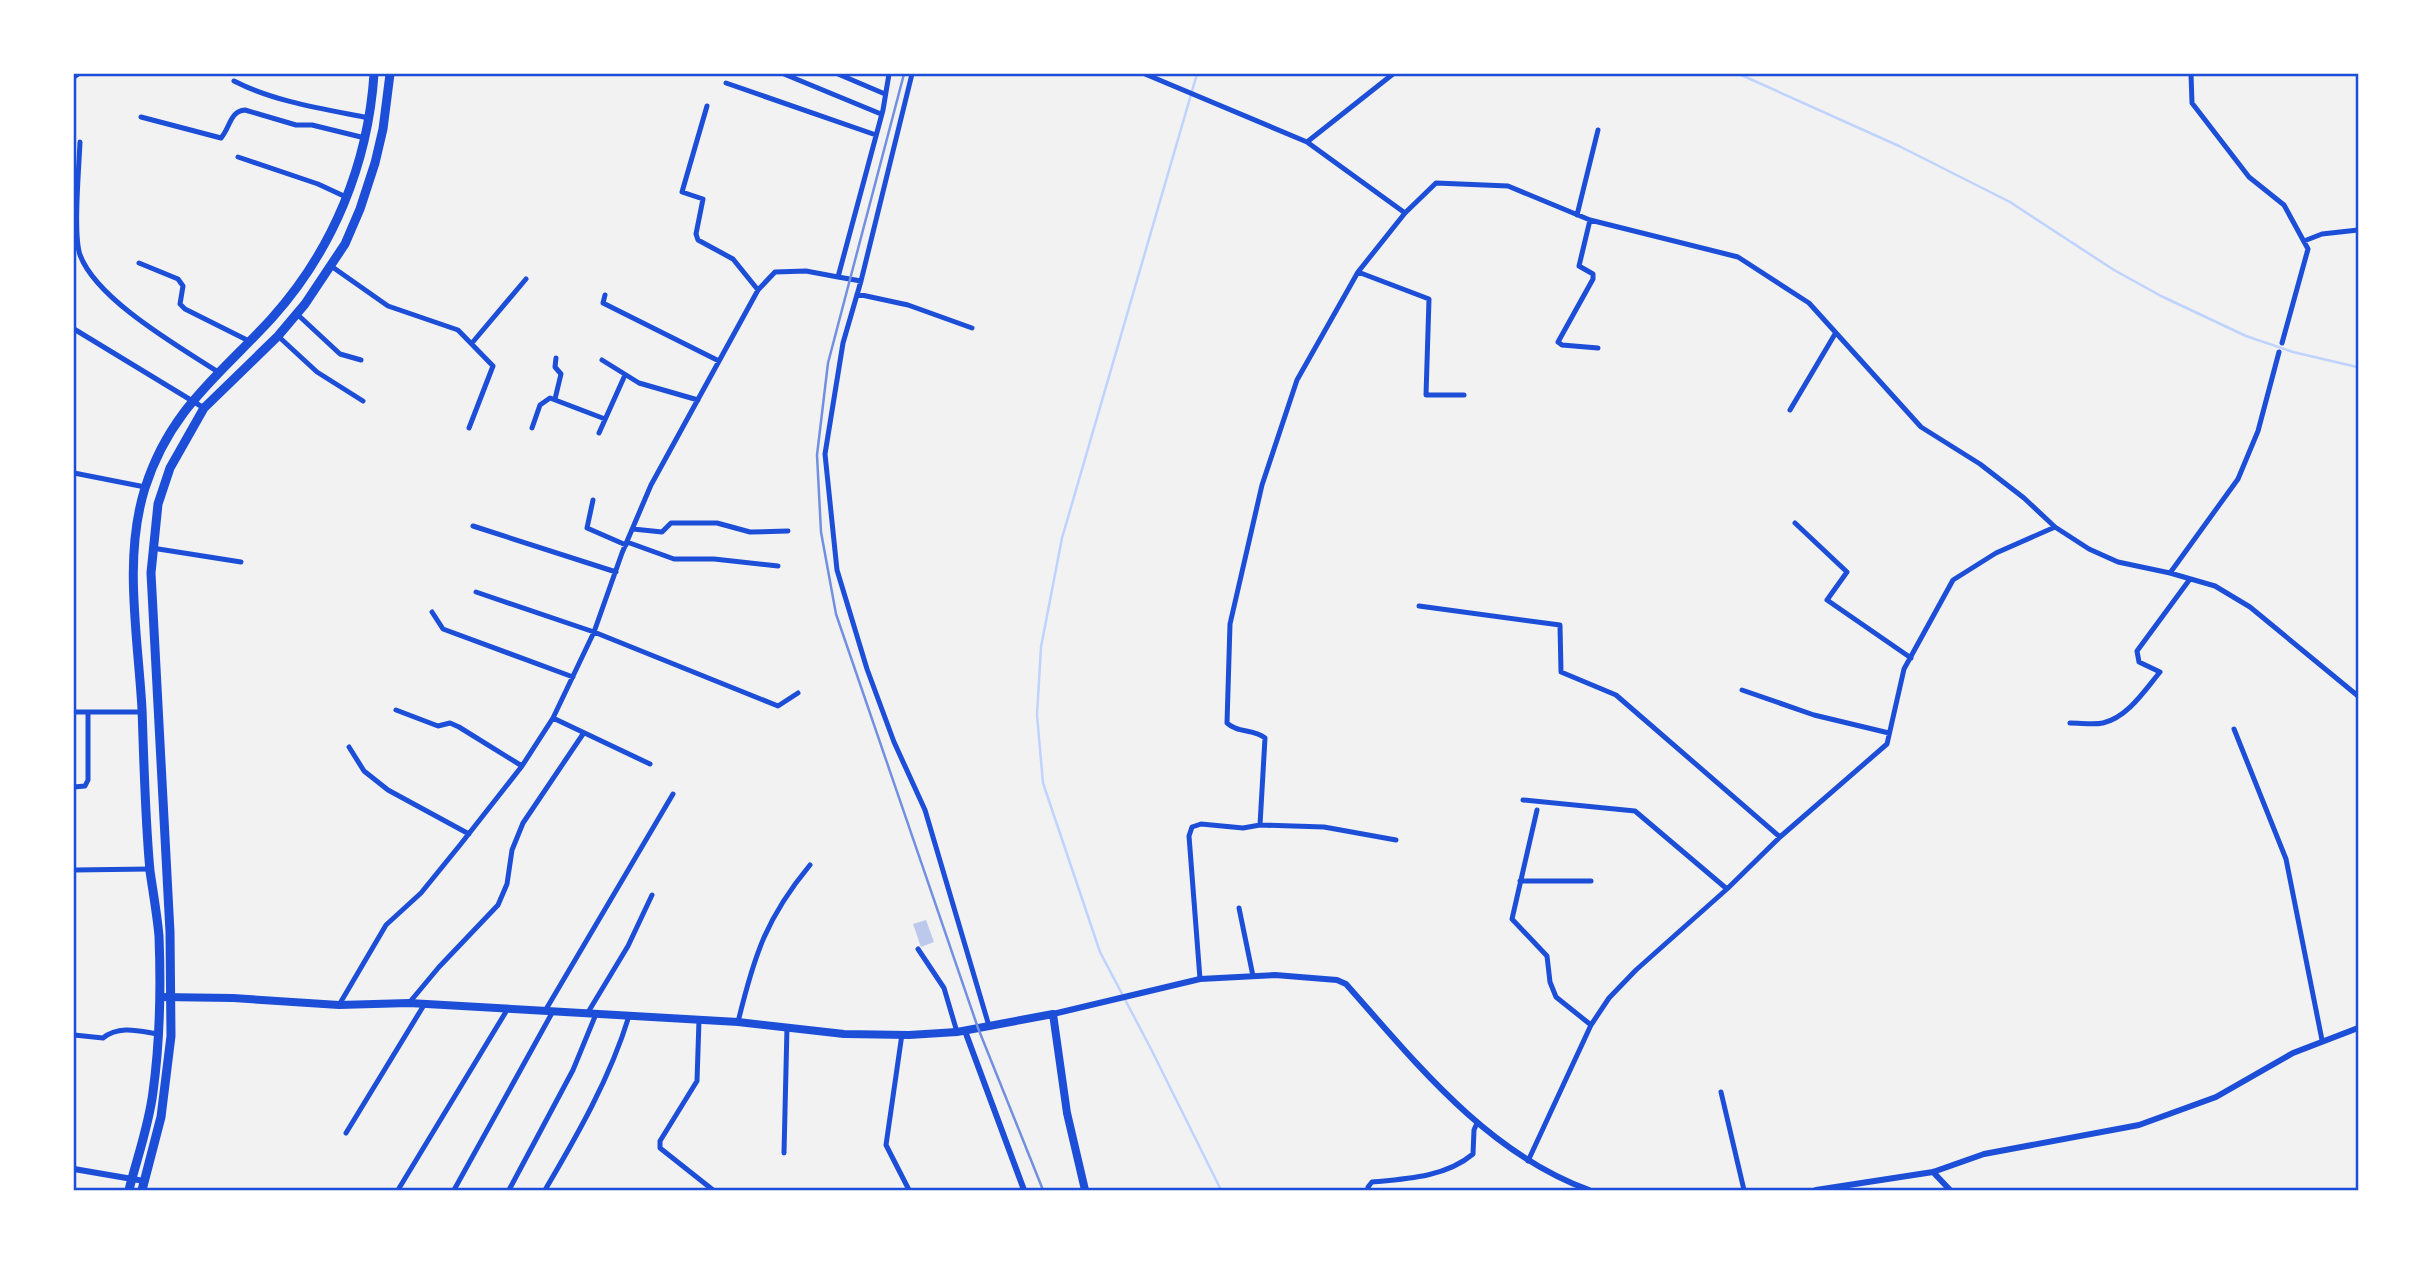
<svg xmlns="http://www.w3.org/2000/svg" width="2432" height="1264" viewBox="0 0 2432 1264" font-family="Lato,sans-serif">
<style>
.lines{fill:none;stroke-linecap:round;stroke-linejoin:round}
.stream{stroke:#bfd3fe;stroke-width:2.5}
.building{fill:#bdc9ec}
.minor{stroke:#1d4ed8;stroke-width:5}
.tertiary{stroke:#1d4ed8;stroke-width:6}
.primary{stroke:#1d4ed8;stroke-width:8}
.trunk{stroke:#1d4ed8;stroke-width:9}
.rail{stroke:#7290e2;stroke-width:2.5}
.neatline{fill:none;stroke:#1d4ed8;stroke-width:2.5}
</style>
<rect width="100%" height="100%" fill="#f2f2f2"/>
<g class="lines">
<!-- stream -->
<path class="stream" d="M 1197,74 L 1062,538 L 1041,647 L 1037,715 L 1043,783 L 1100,952 L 1150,1047 L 1221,1190
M 1739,74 L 1899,146 L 2010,202 L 2114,270 L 2161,296 L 2246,336 L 2293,352 L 2357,367"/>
</g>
<!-- building -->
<path class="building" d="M 926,920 L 934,942 L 921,947 L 913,924 Z"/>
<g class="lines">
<!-- minor -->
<path class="minor" d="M 784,74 L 881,114
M 838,74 L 885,94
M 912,74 L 861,281 L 843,343 L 825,454 L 837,570 L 867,669 L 894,742 L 925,810 L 989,1026
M 1145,74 L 1307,142 L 1393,74
M 2191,74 L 2192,103 L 2249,177 L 2284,205 L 2308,249 L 2282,343
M 74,77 L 78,74
M 234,81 C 275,102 324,109 369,118
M 726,83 L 876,135
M 707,106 L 682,192 L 703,199 L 696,234 L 698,240 L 733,259 L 758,290
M 141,117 L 221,138 C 230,128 230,111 245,110 L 296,125 L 312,125 L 365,138
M 80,142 C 79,168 73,234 80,255 C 97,300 178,346 218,372
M 1307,142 L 1405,213 L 1436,183 L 1508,186 L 1590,220 L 1738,257 L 1809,303 L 1921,427 L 1980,464 L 2024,498 L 2055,527 L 2089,549 L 2118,562 L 2170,573 L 2215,586 L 2250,607 L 2358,696
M 238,157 L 318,184 L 346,197
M 1577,215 L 1598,130
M 1590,220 L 1579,266 L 1593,274 L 1593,279 L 1558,342 L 1562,345 L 1598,348
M 2304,241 L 2322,234 L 2358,230
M 139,263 L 178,279 L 183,286 L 180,304 L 185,309 L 249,341
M 331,266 L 388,306 L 458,330 L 493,366 L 469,428
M 1358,272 L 1429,299 L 1426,395 L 1464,395
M 838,277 L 861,281
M 857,294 L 908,305 L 972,328
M 605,295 L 603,303 L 719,361
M 297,314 L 340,354 L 361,360
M 74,329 L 204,408
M 278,336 L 317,372 L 363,401
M 472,343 L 526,279
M 602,360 L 639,383 L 698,400
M 555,399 L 561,374 L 555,367 L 556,358
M 1790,410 L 1835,334
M 532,428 L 540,405 L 550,398 L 605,419
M 599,433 L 625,375
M 74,473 L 145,487
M 593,500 L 587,528 L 626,545
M 1795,523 L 1847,572 L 1827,600 L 1911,658
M 473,526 L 616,572
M 633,529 L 662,532 L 671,523 L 717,523 L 750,532 L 788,531
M 627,542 L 674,559 L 714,559 L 778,566
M 152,548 L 241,562
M 2170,573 L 2238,479 L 2258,431 L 2279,352
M 476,592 L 594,632 L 778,706 L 798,693
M 1419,606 L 1560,625 L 1561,672 L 1616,695 L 1780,837
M 432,612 L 443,629 L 573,677
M 1742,690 L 1814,715 L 1889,733
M 396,710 L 438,726 L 450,723 L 459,727 L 522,766
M 74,712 L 142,712
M 553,718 L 650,764
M 2070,723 C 2081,723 2094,725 2103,723 C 2128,717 2145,690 2160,672 L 2139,662 L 2137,651 L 2190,579
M 2234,729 L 2286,859 L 2322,1040
M 349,747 L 364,771 L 388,790 L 469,834
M 74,787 L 85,786 L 88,780 L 88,713
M 1523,800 L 1635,811 L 1727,889
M 1537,810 L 1512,919 L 1547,956 L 1550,982 L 1556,997 L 1591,1025
M 1260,825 L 1265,738 C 1254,729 1237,733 1227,723 L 1230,624 L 1262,485 L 1297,380 L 1358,272 L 1405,213
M 74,870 L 150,869
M 1520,881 L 1591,881
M 1239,908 L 1253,976
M 918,949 L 944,988 L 957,1032
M 1200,979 L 1189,836 L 1192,827 L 1201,824 L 1243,828 L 1260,825 L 1324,827 L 1396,840
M 409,1003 L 439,967 L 498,905 L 507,884 L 512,850 L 523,823 L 583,734
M 339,1005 L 386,925 L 421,893 L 460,845 L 522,766 L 553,718 L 594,632 L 622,553 L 651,485 L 758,290 L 775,272 L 806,271 L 838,277 L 883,110 L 889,74
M 545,1011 L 673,794
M 587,1014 L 628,946 L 652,895
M 699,1020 L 697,1081 L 660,1141 L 660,1148 L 713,1190
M 738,1022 C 754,956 766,918 810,865
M 902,1034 L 886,1145 L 909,1190
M 74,1035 L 103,1038 C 119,1025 139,1031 158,1034
M 1721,1092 L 1744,1190
M 346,1133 L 424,1005
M 784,1153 L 787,1027
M 1528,1161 L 1591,1025 L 1609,998 L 1636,970 L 1727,889 L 1780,837 L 1887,744 L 1904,669 L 1953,580 L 1996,553 L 2055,527
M 398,1190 L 507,1010
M 454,1190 L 552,1013
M 509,1190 L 573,1070 L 596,1014
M 545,1190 C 578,1134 610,1078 629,1016
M 1369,1190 L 1368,1187 L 1372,1182 C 1406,1179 1446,1177 1473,1154 L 1474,1130 L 1477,1123"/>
<!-- tertiary -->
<path class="tertiary" d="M 1053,1014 L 1200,979 L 1275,975 L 1337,980 L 1346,984 C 1416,1063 1487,1153 1589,1190
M 965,1031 L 1024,1190
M 74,1169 L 144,1181
M 1933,1172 L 1950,1190
M 1816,1190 L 1933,1172 L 1984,1154 L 2139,1125 L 2216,1097 L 2293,1053 L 2358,1028"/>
<!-- primary -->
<path class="primary" d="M 160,997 L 233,998 L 339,1005 L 409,1003 L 738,1022 L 844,1034 L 909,1035 L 957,1032 L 1053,1014 L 1067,1113 L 1085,1190"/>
<!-- trunk -->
<path class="trunk" d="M 129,1190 C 137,1158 149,1125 153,1092 C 160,1041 161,987 159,936 C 157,914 153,892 150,871 C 145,817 144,763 142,709 C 138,637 123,558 145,488 C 170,409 219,376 272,318 C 333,250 368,164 374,74
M 142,1190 L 161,1117 L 171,1036 L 170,932 L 151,573 L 158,504 L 170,468 L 204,408 L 278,336 L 305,304 L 345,244 L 360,209 L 375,163 L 383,129 L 390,74"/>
<!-- rail -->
<path class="rail" d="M 904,74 L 828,363 L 817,455 L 821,532 L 836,614 L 978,1028 L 1043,1190"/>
</g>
<!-- border -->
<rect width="2432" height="1264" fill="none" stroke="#ffffff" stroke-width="150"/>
<rect x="75" y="75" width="2282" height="1114" class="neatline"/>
</svg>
